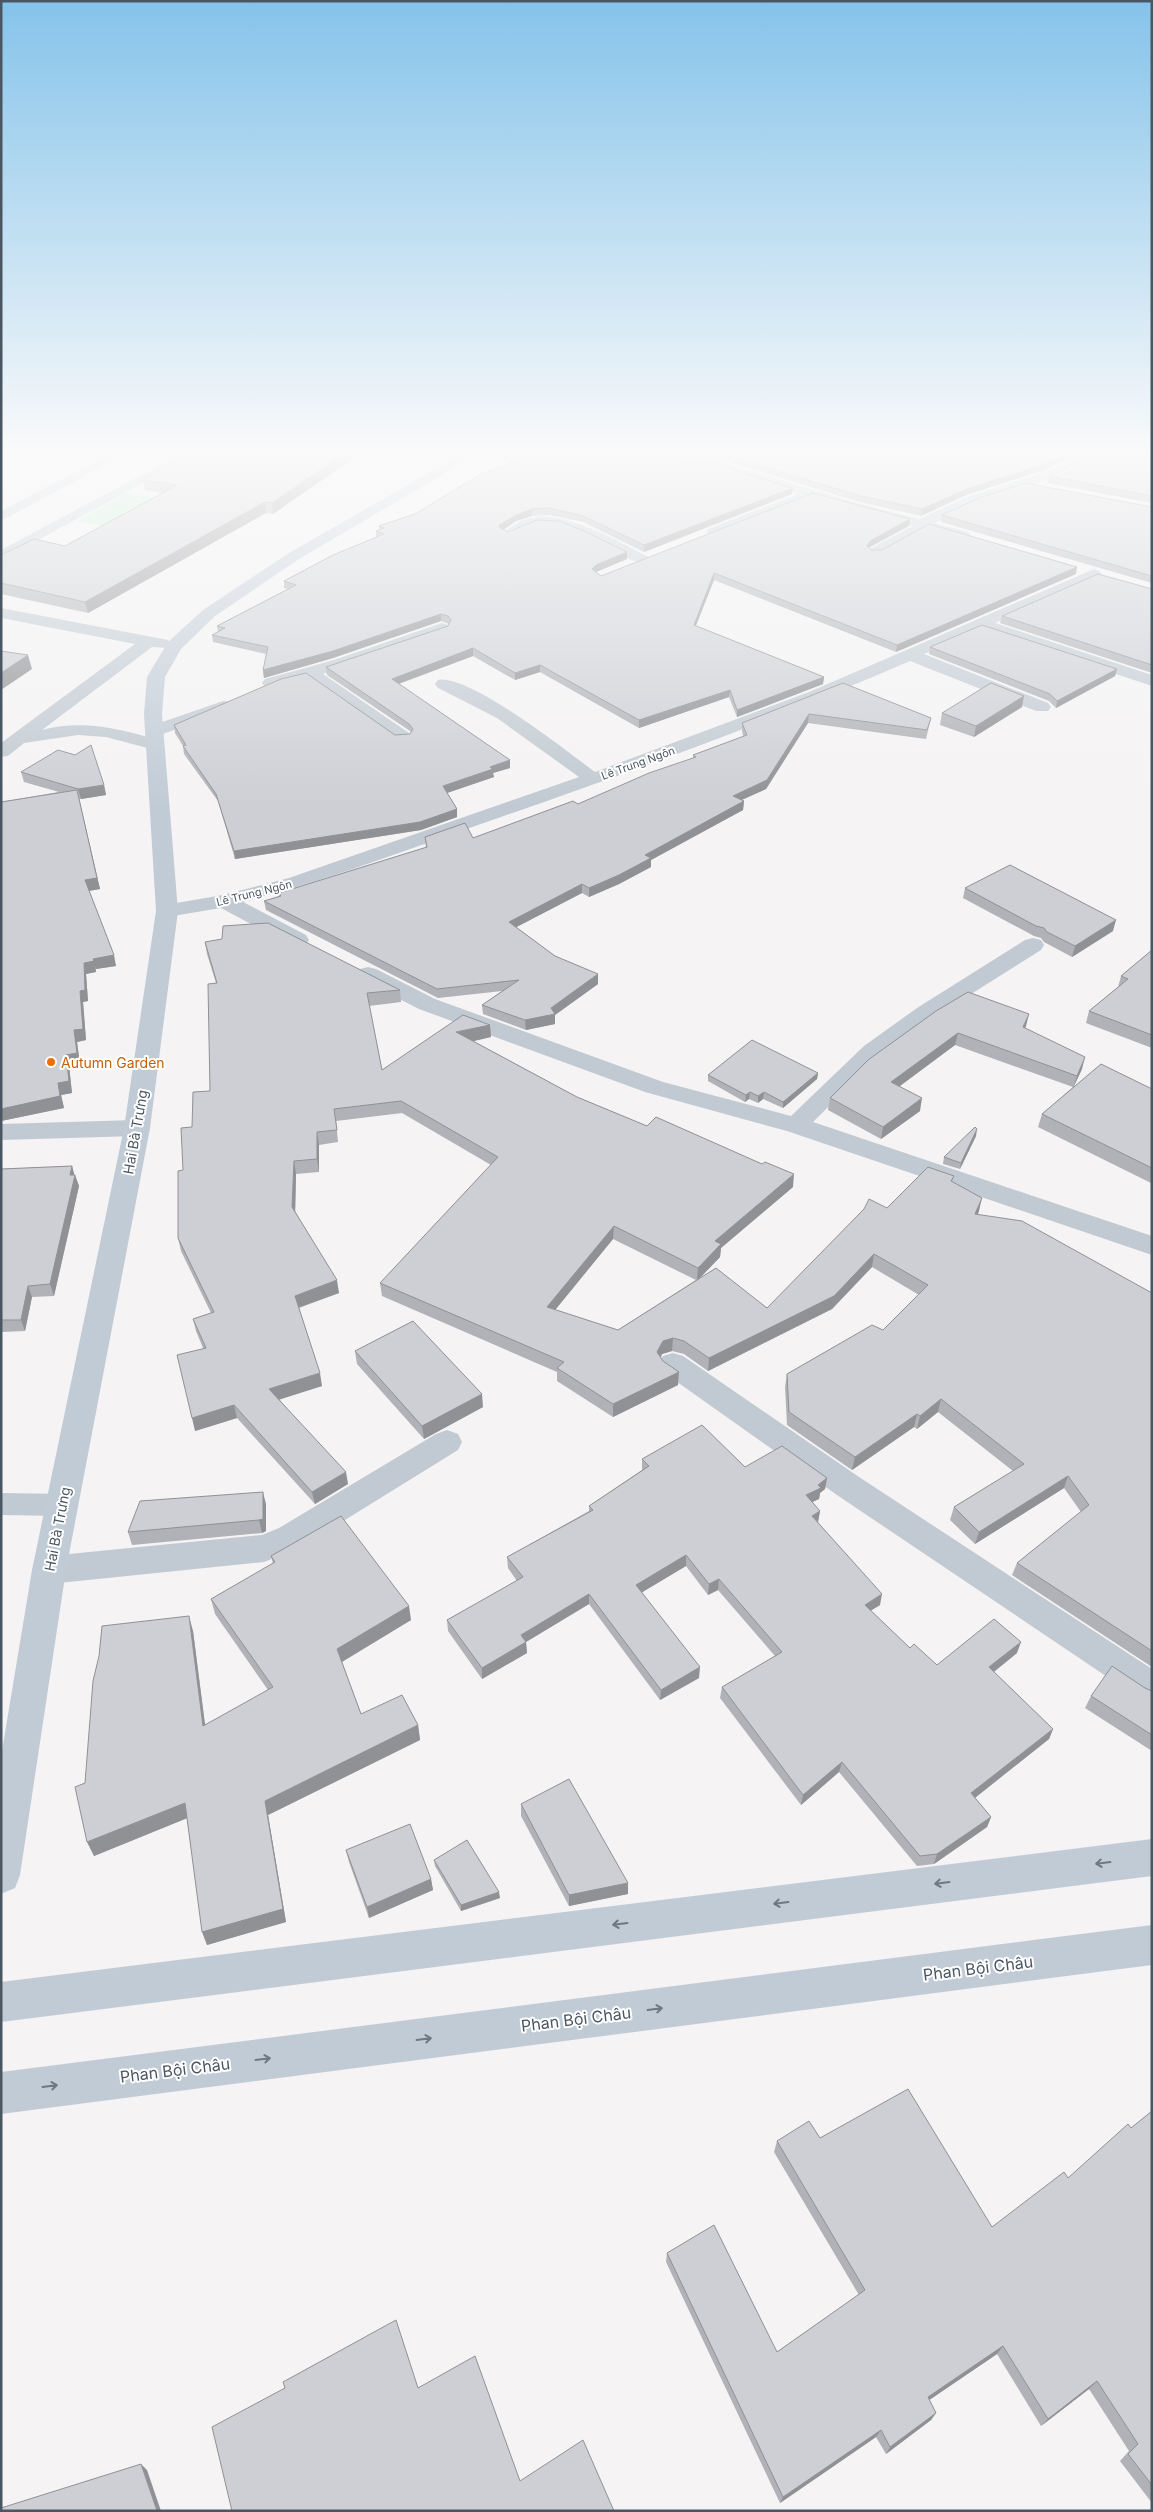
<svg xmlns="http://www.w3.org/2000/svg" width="1153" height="2512" viewBox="0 0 1153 2512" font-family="Inter,sans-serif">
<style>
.green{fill:#c3f1d5}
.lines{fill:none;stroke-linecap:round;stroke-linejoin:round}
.lane{fill:#c1cad2;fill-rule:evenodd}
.street{fill:#c1cad2;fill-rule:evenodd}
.secondary{fill:#c1cbd6;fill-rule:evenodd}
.wall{fill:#b0b2b7;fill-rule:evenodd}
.shaded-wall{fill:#909195}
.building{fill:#cdcfd5;stroke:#909195}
.oneway{stroke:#6e7984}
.food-dot{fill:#e8710a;stroke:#fff;stroke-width:2}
.labels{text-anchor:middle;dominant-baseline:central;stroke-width:4;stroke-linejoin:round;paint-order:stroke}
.far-street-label{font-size:11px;fill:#4a5661;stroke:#fff}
.food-label{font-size:14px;fill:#c56008;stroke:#fff;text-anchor:start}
.street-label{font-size:14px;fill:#4a5661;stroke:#fff}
.near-street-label{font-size:16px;fill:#4a5661;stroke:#fff}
</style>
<rect width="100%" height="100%" fill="#f5f3f3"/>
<!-- green -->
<path class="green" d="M 126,493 L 172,500 L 119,529 L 78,521 Z"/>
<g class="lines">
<!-- lane -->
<path class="lane" d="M 1,1493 L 62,1494 L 71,1498 L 75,1505 L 71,1512 L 62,1516 L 1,1515 Z"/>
<!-- street -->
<path class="street" d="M 108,455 L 124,455 L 1,521 L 1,511 Z
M 179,455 L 195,455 L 1,560 L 1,550 Z
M 564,455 L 642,455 L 708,458 L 857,503 L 919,519 L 967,497 L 1048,471 L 1075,455 L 1091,455 L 1058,477 L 977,503 L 934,523 L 968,532 L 970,535 L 968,538 L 963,539 L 927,530 L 875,556 L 870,555 L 868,552 L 870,549 L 912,526 L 812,498 L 713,536 L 706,532 L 708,529 L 798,494 L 707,466 L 571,459 Z
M 540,516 C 579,518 615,540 649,557 L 652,560 L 649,563 C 632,568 573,524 540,524 C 529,525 519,535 508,537 L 501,533 L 523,520 Z
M 1094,569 L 1099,571 L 1102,574 L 1099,577 L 995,623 L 1152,675 L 1152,686 L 981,629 L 924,654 L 1048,703 L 1051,707 L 1048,711 L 1036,711 L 910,661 C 776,719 639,769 501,817 C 415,847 331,879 243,902 L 306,935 L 309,940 L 306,945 L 298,947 L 290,945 L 221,908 L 167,917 L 159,916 L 156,911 L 159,906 L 223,895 L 289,878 L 579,777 L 497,718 L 438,688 L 435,684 L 438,680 C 468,673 568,752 595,772 L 809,692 Z
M 1,608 L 168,640 L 170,644 L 168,648 L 152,647 L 42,730 C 84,719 121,729 161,741 L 164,745 L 161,749 L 155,750 L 106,737 L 78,735 L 24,743 L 8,756 L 1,757 L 1,743 L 135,644 L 1,618 Z
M 442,623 L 448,625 L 450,628 L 448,631 L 323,674 L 409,733 L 412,737 L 409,741 L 397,741 L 307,678 L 271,688 L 265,687 L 262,683 L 265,679 L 334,660 Z
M 223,701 L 229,702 L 232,706 L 229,710 L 160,735 L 148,735 L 145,731 L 148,727 Z
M 1033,938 L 1041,940 L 1044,945 L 1041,950 L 933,1018 L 880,1056 L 813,1122 L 1152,1236 L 1152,1255 L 787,1131 L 645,1092 L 419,1009 L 360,979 L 357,974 L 360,969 L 368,967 L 376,969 L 435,999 L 663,1082 L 791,1116 L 864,1046 L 917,1008 L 1025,940 Z
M 137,1120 L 146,1122 L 150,1128 L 146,1134 L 137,1136 L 1,1140 L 1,1124 Z
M 673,1353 L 683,1356 L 859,1477 L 1152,1669 L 1152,1704 L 1140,1699 L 837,1495 L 663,1372 L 658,1364 L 663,1356 Z
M 447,1430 L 458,1434 L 462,1442 L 458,1450 L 303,1546 L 264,1562 L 49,1584 L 37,1580 L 32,1570 L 37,1560 L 49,1556 L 262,1535 L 279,1528 L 436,1434 Z"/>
<!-- secondary -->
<path class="secondary" d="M 460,455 L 476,455 L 299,559 L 215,616 L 181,649 L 165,677 L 162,714 L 178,911 L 150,1128 L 66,1570 L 20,1875 L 15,1888 L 1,1894 L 1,1757 L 32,1570 L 124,1128 L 156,911 L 144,714 L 147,677 L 168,642 L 203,610 L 289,553 Z
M 1152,1839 L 1152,1876 L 1,2022 L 1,1982 Z
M 1152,1925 L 1152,1965 L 1,2114 L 1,2072 Z"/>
</g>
<!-- wall -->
<path class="wall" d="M 186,455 L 358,455 L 273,514 L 266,513 L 88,613 L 1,594 L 1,555 L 65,546 L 162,493 L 145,490 L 143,480 Z
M 498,455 L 573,455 L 793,488 L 792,494 L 644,552 L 583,522 L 549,515 L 532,516 L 516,521 L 503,530 L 508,532 L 627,559 L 596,572 L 601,576 L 910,519 L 909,526 L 869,548 L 871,550 L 1076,574 L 896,652 L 714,580 L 696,626 L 824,677 L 823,684 L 737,717 L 729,697 L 639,728 L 540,672 L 515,680 L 473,656 L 399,684 L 510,768 L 493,773 L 494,777 L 447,793 L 457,809 L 457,817 L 421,830 L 235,859 L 218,801 L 184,754 L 183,746 L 175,733 L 174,725 L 395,735 L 410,734 L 411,733 L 410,731 L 327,675 L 326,667 L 448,626 L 449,624 L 441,621 L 333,658 L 264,678 L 263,670 L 266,654 L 213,642 L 212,635 L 218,632 L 217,626 L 288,589 L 284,588 L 284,581 L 376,537 L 376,531 L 379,530 L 379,526 L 415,514 L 510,464 L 498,460 Z
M 676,455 L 1072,455 L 1047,469 L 966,495 L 921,516 L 856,501 L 709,456 Z
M 1152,455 L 1152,503 L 1047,483 L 1049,476 L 1060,472 Z
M 1152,507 L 1152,583 L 941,522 L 942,515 Z
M 1152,589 L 1152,673 L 1000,623 L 1002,616 Z
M 930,647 L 1117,669 L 1115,676 L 1056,708 L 1049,701 L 929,654 Z
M 843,683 L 931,718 L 926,739 L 808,723 L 766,789 L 742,800 L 744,801 L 743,810 L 651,860 L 651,867 L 619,884 L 589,897 L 582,893 L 516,927 L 555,956 L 598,984 L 555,1015 L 555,1024 L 526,1030 L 483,1014 L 482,1005 L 502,991 L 438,998 L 266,910 L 264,901 L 279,896 L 279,893 L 426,848 L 425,837 L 473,838 L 578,804 L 693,758 L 693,755 L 743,736 L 742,731 L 742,723 Z
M 1022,707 L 974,737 L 940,725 L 942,713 Z
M 21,772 L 104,785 L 106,795 L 81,799 L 79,799 L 100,889 L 89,891 L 116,966 L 96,969 L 96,972 L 86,974 L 88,1001 L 83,1002 L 86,1040 L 77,1042 L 80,1064 L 69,1066 L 72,1093 L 61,1095 L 64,1108 L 1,1121 L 1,802 L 59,792 L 24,782 Z
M 965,888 L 1113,931 L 1072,957 L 1044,942 L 1041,938 L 1034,936 L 963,898 Z
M 205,942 L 400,990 L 401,1002 L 369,1006 L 382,1070 L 490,1025 L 491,1037 L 473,1041 L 577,1097 L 793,1187 L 721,1248 L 720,1257 L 699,1279 L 767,1308 L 887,1208 L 954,1176 L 952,1182 L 979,1211 L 978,1214 L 1152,1293 L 1152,1667 L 1012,1575 L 1017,1563 L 1081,1512 L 1064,1488 L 975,1544 L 950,1520 L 954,1507 L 1013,1471 L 938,1412 L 917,1429 L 914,1427 L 852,1470 L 787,1425 L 785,1387 L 787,1374 L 883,1330 L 919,1295 L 872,1267 L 832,1309 L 708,1371 L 684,1354 L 672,1351 L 662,1354 L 661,1358 L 678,1385 L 613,1417 L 557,1381 L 557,1372 L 382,1296 L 380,1283 L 491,1165 L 402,1113 L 336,1121 L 338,1142 L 319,1145 L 319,1172 L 296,1174 L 295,1211 L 339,1293 L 299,1308 L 322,1386 L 279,1399 L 348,1484 L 315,1504 L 237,1418 L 195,1431 L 203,1348 L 196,1331 L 193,1319 L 211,1313 L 181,1251 L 178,1238 L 183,1170 L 192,1127 L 210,1091 L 216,983 L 207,954 ZM 613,1239 L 696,1280 L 618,1330 L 555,1310 Z
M 1152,950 L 1152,1048 L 1086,1023 L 1089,1011 L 1118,987 L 1121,976 Z
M 936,1011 L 1026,1026 L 1025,1028 L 1082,1069 L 1074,1086 L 1152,1089 L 1152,1182 L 1151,1183 L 1038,1127 L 1042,1114 L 1073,1087 L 955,1045 L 900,1086 L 920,1111 L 881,1139 L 828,1110 L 830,1098 Z
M 818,1073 L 817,1079 L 783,1108 L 763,1099 L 758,1103 L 749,1099 L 745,1102 L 708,1081 L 708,1075 Z
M 976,1136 L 960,1169 L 943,1164 L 944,1157 Z
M 72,1166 L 74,1175 L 75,1175 L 79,1186 L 54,1296 L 32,1297 L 25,1331 L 1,1332 L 1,1169 Z
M 355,1351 L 483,1407 L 424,1439 L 357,1364 Z
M 642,1459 L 745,1467 L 827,1478 L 825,1489 L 820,1493 L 819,1499 L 812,1502 L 820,1511 L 818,1522 L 880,1605 L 870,1611 L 910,1648 L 937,1665 L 1017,1653 L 994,1672 L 1053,1729 L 1049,1739 L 975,1798 L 991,1817 L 987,1827 L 934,1864 L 917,1866 L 839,1772 L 801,1805 L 720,1698 L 722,1687 L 775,1656 L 718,1590 L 708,1595 L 686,1566 L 642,1592 L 699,1678 L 660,1700 L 589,1604 L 526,1642 L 527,1653 L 482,1679 L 448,1631 L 447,1620 L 517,1581 L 508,1568 L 507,1557 L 589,1511 L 589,1506 L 642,1470 Z
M 266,1504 L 266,1531 L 262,1533 L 132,1545 L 128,1532 Z
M 271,1556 L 411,1620 L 342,1662 L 361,1714 L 418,1725 L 420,1740 L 268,1815 L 286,1922 L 207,1945 L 187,1818 L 94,1856 L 85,1783 L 193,1631 L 205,1725 L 268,1690 L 215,1614 L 211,1599 L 273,1564 Z
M 1145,1688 L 1152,1691 L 1152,1751 L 1085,1708 L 1091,1696 Z
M 521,1804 L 628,1894 L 569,1906 L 521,1816 Z
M 346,1850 L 431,1879 L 433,1890 L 369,1918 L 349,1862 Z
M 434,1860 L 500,1898 L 461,1911 L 435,1866 Z
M 1152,2111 L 1152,2503 L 1120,2461 L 1129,2451 L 1089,2389 L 1041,2426 L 997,2354 L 929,2400 L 936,2413 L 931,2420 L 886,2454 L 876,2437 L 780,2503 L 666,2262 L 667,2253 L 777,2352 L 859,2295 L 774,2152 L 777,2141 L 820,2138 L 992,2227 L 1068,2178 L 1131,2128 Z"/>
<!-- shaded-wall -->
<path class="shaded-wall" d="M 342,455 L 358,455 L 273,514 L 272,503 Z
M 1063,455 L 1072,455 L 1047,469 L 966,495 L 921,516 L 922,509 L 967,489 Z
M 793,488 L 792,494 L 644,552 L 644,545 Z
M 265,502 L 266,513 L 88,613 L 85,602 Z
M 532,509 L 532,516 L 516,521 L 500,532 L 499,525 L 516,515 Z
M 910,519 L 909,526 L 869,547 L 866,553 L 867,546 L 870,541 Z
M 627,552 L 627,559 L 596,572 L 592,569 L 596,565 Z
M 1077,567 L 1076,574 L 896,652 L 897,645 Z
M 714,573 L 714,580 L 693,632 L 694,625 Z
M 441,614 L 441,621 L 333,658 L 264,678 L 263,670 Z
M 473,648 L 473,656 L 392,686 L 392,679 Z
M 28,655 L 32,669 L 1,690 L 1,673 Z
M 540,665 L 540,672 L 515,680 L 515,673 Z
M 1117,669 L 1115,676 L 1056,708 L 1057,701 Z
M 824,677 L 823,684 L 737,717 L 737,710 Z
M 730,690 L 729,697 L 639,728 L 639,720 Z
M 1024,696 L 1022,707 L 974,737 L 976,726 Z
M 809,714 L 808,723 L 766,789 L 732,804 L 733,796 Z
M 510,760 L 510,768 L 493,773 L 494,777 L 444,794 L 443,786 L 490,767 Z
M 104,785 L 106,795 L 81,799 L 78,789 Z
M 77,790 L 100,889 L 88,891 L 85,880 Z
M 744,801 L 743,810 L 651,860 L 651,867 L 619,884 L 589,897 L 589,888 L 645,855 Z
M 457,809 L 457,817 L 421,830 L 235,859 L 234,851 Z
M 582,884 L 582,893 L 509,931 L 509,922 Z
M 1116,920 L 1113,931 L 1072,957 L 1075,946 Z
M 114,955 L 116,966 L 96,969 L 93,959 Z
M 94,961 L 96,972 L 86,974 L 88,1001 L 83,1002 L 86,1040 L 77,1042 L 80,1064 L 69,1066 L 72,1093 L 61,1095 L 64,1108 L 1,1121 L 1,1109 L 58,1083 L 66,1055 L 74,1030 L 84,963 Z
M 598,974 L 598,984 L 555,1015 L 555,1024 L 526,1030 L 525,1020 L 551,1008 Z
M 1029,1014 L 1026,1026 L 1020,1039 L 1023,1027 Z
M 490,1025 L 491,1037 L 457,1045 L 456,1032 Z
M 958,1033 L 955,1045 L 889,1094 L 891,1082 Z
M 1085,1057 L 1082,1069 L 1073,1088 L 1077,1076 Z
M 818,1073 L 817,1079 L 783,1108 L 783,1102 Z
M 750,1092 L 749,1099 L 745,1102 L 746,1095 Z
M 764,1092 L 763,1099 L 758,1103 L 758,1096 Z
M 922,1098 L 920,1111 L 881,1139 L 883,1127 Z
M 977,1129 L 976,1136 L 960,1169 L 961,1163 Z
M 317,1132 L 319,1145 L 319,1172 L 317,1159 Z
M 294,1161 L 296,1174 L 295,1219 L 292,1207 Z
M 72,1166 L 75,1177 L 75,1175 L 79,1186 L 54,1296 L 50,1284 Z
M 794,1174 L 793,1187 L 721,1248 L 720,1257 L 697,1281 L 698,1268 L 715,1241 Z
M 982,1198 L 979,1211 L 972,1227 L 975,1214 Z
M 614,1226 L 613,1239 L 547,1320 L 547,1307 Z
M 874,1254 L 872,1267 L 832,1309 L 708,1371 L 709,1358 Z
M 337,1280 L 339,1293 L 297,1308 L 295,1296 Z
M 28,1286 L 32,1297 L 25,1331 L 21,1320 Z
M 673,1338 L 672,1351 L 662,1354 L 656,1365 L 657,1352 L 663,1341 Z
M 679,1372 L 678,1385 L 613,1417 L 613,1404 Z
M 320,1373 L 322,1386 L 272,1402 L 269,1389 Z
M 482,1394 L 483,1407 L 424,1439 L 422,1426 Z
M 941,1399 L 938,1412 L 917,1429 L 920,1416 Z
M 234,1405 L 237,1418 L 195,1431 L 192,1418 Z
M 917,1414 L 914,1427 L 852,1470 L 855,1457 Z
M 346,1472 L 348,1484 L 315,1504 L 312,1492 Z
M 1068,1476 L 1064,1488 L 975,1544 L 979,1532 Z
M 827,1478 L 825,1489 L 820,1493 L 819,1499 L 804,1506 L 806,1495 L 818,1485 Z
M 263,1492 L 266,1504 L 266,1531 L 262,1533 L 259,1520 Z
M 820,1511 L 818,1522 L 812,1516 Z
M 686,1555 L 686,1566 L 636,1596 L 636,1585 Z
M 719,1579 L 718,1590 L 708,1595 L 709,1584 Z
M 589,1594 L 589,1604 L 526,1642 L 527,1653 L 482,1679 L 482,1668 L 521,1635 Z
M 882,1594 L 880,1605 L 862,1616 L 865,1605 Z
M 409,1606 L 411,1620 L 340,1663 L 337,1649 Z
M 189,1616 L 193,1631 L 207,1740 L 203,1726 Z
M 1021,1642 L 1017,1653 L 986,1678 L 989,1667 Z
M 700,1667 L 699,1678 L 660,1700 L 661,1690 Z
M 418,1725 L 420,1740 L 268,1815 L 286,1922 L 207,1945 L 202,1932 L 265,1801 Z
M 1053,1729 L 1049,1739 L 967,1804 L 971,1793 Z
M 842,1762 L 839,1772 L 801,1805 L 803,1795 Z
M 185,1803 L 190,1817 L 94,1856 L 87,1842 Z
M 991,1817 L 987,1827 L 934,1864 L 937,1854 Z
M 431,1879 L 433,1890 L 369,1918 L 367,1907 Z
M 628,1883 L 628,1894 L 569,1906 L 569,1895 Z
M 499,1892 L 500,1898 L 461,1911 L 461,1905 Z
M 1003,2346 L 997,2354 L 922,2405 L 928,2397 Z
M 1097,2381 L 1089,2389 L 1041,2426 L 1048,2419 Z
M 936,2413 L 931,2420 L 886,2454 L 890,2447 Z
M 881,2430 L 876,2437 L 780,2503 L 783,2497 Z
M 141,2464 L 147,2470 L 161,2511 L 157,2511 Z"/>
<!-- building -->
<path class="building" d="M 186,455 L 342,455 L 272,503 L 265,502 L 85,602 L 1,583 L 1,555 L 34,539 L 65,546 L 177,485 L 143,480 Z
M 500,455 L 573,455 L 707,462 L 793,488 L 644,545 L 583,516 L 549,508 L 532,509 L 516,515 L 499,525 L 500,528 L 508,532 L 537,520 L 559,521 L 584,531 L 627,552 L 596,565 L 592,569 L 601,576 L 813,493 L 910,519 L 870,541 L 867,546 L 871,550 L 882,550 L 929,524 L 1077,567 L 897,645 L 714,573 L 694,625 L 824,677 L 737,710 L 730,690 L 639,720 L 540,665 L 515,673 L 473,648 L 392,679 L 510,760 L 490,767 L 493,769 L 443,786 L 457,809 L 420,822 L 234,851 L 216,794 L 183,746 L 186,745 L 174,725 L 281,679 L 306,673 L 395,735 L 410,734 L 413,729 L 409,724 L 326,667 L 448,626 L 451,620 L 448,616 L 441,614 L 333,651 L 263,670 L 268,647 L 212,635 L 225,628 L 217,626 L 296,585 L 284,581 L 333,555 L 384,534 L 376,531 L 384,528 L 379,526 L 415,514 L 481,474 L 520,460 Z
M 725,455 L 1063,455 L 1048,463 L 967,489 L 922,509 L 857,495 Z
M 1086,455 L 1152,455 L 1152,496 L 1049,476 L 1060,472 Z
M 1025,483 L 1152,507 L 1152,576 L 942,515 L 979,498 Z
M 1098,574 L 1152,589 L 1152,665 L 1002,616 Z
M 982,625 L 1117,669 L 1057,701 L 1050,694 L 930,647 Z
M 1,651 L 28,655 L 1,673 Z
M 843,683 L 931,718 L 927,730 L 809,714 L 767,780 L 733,796 L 744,801 L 645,855 L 651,858 L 619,875 L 589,888 L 582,884 L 509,922 L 555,956 L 598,974 L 551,1008 L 555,1014 L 525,1020 L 482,1005 L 519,980 L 437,989 L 264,901 L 281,896 L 279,893 L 427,847 L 425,837 L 465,823 L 473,838 L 573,801 L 578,804 L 649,773 L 696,757 L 693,755 L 747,735 L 742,723 Z
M 991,683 L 1024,696 L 976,726 L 942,713 Z
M 91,745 L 104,785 L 78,789 L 21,772 L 58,750 L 75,755 Z
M 77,790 L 97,878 L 85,880 L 114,955 L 93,959 L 94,961 L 84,963 L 85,990 L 80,991 L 83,1029 L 74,1030 L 77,1053 L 66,1055 L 69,1081 L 58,1083 L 60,1096 L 1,1109 L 1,802 Z
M 1010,865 L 1116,920 L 1075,946 L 1047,932 L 1044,928 L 1036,926 L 965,888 Z
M 268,923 L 400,990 L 367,993 L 382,1070 L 463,1015 L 490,1025 L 456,1032 L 577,1097 L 647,1126 L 656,1117 L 762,1164 L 765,1162 L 794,1174 L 715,1241 L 721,1244 L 698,1268 L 614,1226 L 547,1307 L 618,1330 L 716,1268 L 767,1308 L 864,1209 L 869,1199 L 887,1208 L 928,1167 L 954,1176 L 951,1181 L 982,1198 L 975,1214 L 1022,1221 L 1152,1293 L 1152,1651 L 1017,1563 L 1089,1505 L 1068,1476 L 979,1532 L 954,1507 L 1024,1464 L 941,1399 L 920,1416 L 917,1414 L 855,1457 L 789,1412 L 787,1374 L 872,1325 L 883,1330 L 928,1285 L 874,1254 L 834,1296 L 709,1358 L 684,1341 L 673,1338 L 663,1341 L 657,1352 L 663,1361 L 679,1372 L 613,1404 L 557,1368 L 564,1362 L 380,1283 L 498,1157 L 401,1101 L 334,1109 L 337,1130 L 317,1132 L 317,1159 L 294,1161 L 292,1207 L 337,1280 L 295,1296 L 320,1373 L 269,1389 L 346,1472 L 312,1492 L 234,1405 L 192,1418 L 177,1355 L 206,1348 L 193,1319 L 214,1312 L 178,1238 L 178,1171 L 183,1170 L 181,1128 L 192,1127 L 193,1092 L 210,1091 L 208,984 L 217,983 L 205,942 L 222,939 L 223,926 Z
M 1152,950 L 1152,1035 L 1089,1011 L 1128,979 L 1121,976 Z
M 968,992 L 1029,1014 L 1023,1027 L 1085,1057 L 1077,1076 L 958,1033 L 891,1082 L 922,1098 L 883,1127 L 830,1098 L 868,1060 L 936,1011 Z
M 752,1040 L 818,1073 L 783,1102 L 764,1092 L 758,1096 L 750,1092 L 746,1095 L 708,1075 Z
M 1101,1064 L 1152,1089 L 1152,1168 L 1042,1114 Z
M 975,1127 L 977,1129 L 961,1163 L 944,1157 Z
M 72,1166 L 70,1175 L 75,1175 L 50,1284 L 28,1286 L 21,1320 L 1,1320 L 1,1169 Z
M 413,1321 L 482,1394 L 422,1426 L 355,1351 Z
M 702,1425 L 745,1467 L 782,1446 L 827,1478 L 818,1485 L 821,1488 L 806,1495 L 820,1511 L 812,1516 L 882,1594 L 865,1605 L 910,1648 L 914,1644 L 937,1665 L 994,1619 L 1021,1642 L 989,1667 L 1053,1729 L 971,1793 L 991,1817 L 937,1854 L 920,1856 L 842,1762 L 803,1795 L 722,1687 L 782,1652 L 719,1579 L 709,1584 L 686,1555 L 636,1585 L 700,1667 L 661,1690 L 589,1594 L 521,1635 L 526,1642 L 482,1668 L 447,1620 L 523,1577 L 507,1557 L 593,1510 L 589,1506 L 649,1466 L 642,1459 Z
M 263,1492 L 263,1519 L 259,1520 L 128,1532 L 140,1501 Z
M 341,1516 L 409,1606 L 337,1649 L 361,1714 L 402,1695 L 418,1725 L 265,1801 L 283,1909 L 202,1932 L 185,1803 L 87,1842 L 75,1787 L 85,1783 L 93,1681 L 99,1656 L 102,1626 L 189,1616 L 203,1726 L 273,1687 L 211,1599 L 275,1562 L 271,1556 Z
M 1112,1666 L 1145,1688 L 1152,1691 L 1152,1735 L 1091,1696 Z
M 569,1779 L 628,1883 L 569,1895 L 521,1804 Z
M 410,1824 L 431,1879 L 367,1907 L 346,1850 Z
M 467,1840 L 499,1892 L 461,1905 L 434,1860 Z
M 908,2089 L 992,2227 L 1064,2172 L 1068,2178 L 1128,2124 L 1131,2128 L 1152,2111 L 1152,2485 L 1128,2454 L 1138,2444 L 1097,2381 L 1048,2419 L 1003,2346 L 928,2397 L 936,2413 L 890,2447 L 881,2430 L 783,2497 L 667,2253 L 714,2225 L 777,2352 L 865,2290 L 777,2141 L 809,2121 L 820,2138 Z
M 396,2320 L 418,2388 L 475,2356 L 520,2481 L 583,2440 L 614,2511 L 232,2511 L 212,2427 L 285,2388 L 283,2382 Z
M 141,2464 L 157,2511 L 1,2511 L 1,2508 Z"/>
<!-- one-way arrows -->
<defs><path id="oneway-shaft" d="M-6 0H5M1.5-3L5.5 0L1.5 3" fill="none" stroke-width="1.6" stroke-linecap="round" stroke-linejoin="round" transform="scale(1.25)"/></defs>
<g class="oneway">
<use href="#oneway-shaft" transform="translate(1103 1863) rotate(173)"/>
<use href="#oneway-shaft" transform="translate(942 1883) rotate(173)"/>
<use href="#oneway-shaft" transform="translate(781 1903) rotate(173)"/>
<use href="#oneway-shaft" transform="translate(620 1924) rotate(173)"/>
<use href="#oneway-shaft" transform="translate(655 2009) rotate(-7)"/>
<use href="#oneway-shaft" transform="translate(424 2039) rotate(-7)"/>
<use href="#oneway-shaft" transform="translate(263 2059) rotate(-7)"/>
<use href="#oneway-shaft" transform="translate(50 2086) rotate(-7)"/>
</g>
<!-- sky -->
<linearGradient id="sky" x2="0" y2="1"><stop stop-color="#85c3ea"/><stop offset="0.56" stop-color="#fafafa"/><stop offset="1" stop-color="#fafafa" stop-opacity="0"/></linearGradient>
<rect width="1153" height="806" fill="url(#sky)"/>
<!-- markers -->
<circle class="food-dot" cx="51" cy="1062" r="5"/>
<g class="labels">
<!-- far-street labels -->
<g class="far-street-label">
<text transform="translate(638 763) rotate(-20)">Lê Trung Ngôn</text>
<text transform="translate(254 893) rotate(-14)">Lê Trung Ngôn</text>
</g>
<!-- food labels -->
<g class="food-label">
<text x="61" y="1062">Autumn Garden</text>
</g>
<!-- street labels -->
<g class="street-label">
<text transform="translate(135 1132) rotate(-80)">Hai Bà Trưng</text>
<text transform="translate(57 1529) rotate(-79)">Hai Bà Trưng</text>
</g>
<!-- near-street labels -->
<g class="near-street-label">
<text transform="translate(978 1968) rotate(-7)">Phan Bội Châu</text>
<text transform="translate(576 2019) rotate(-7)">Phan Bội Châu</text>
<text transform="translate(175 2070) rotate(-7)">Phan Bội Châu</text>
</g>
</g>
<!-- border -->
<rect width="1153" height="2512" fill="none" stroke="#4a5661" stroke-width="5"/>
</svg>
